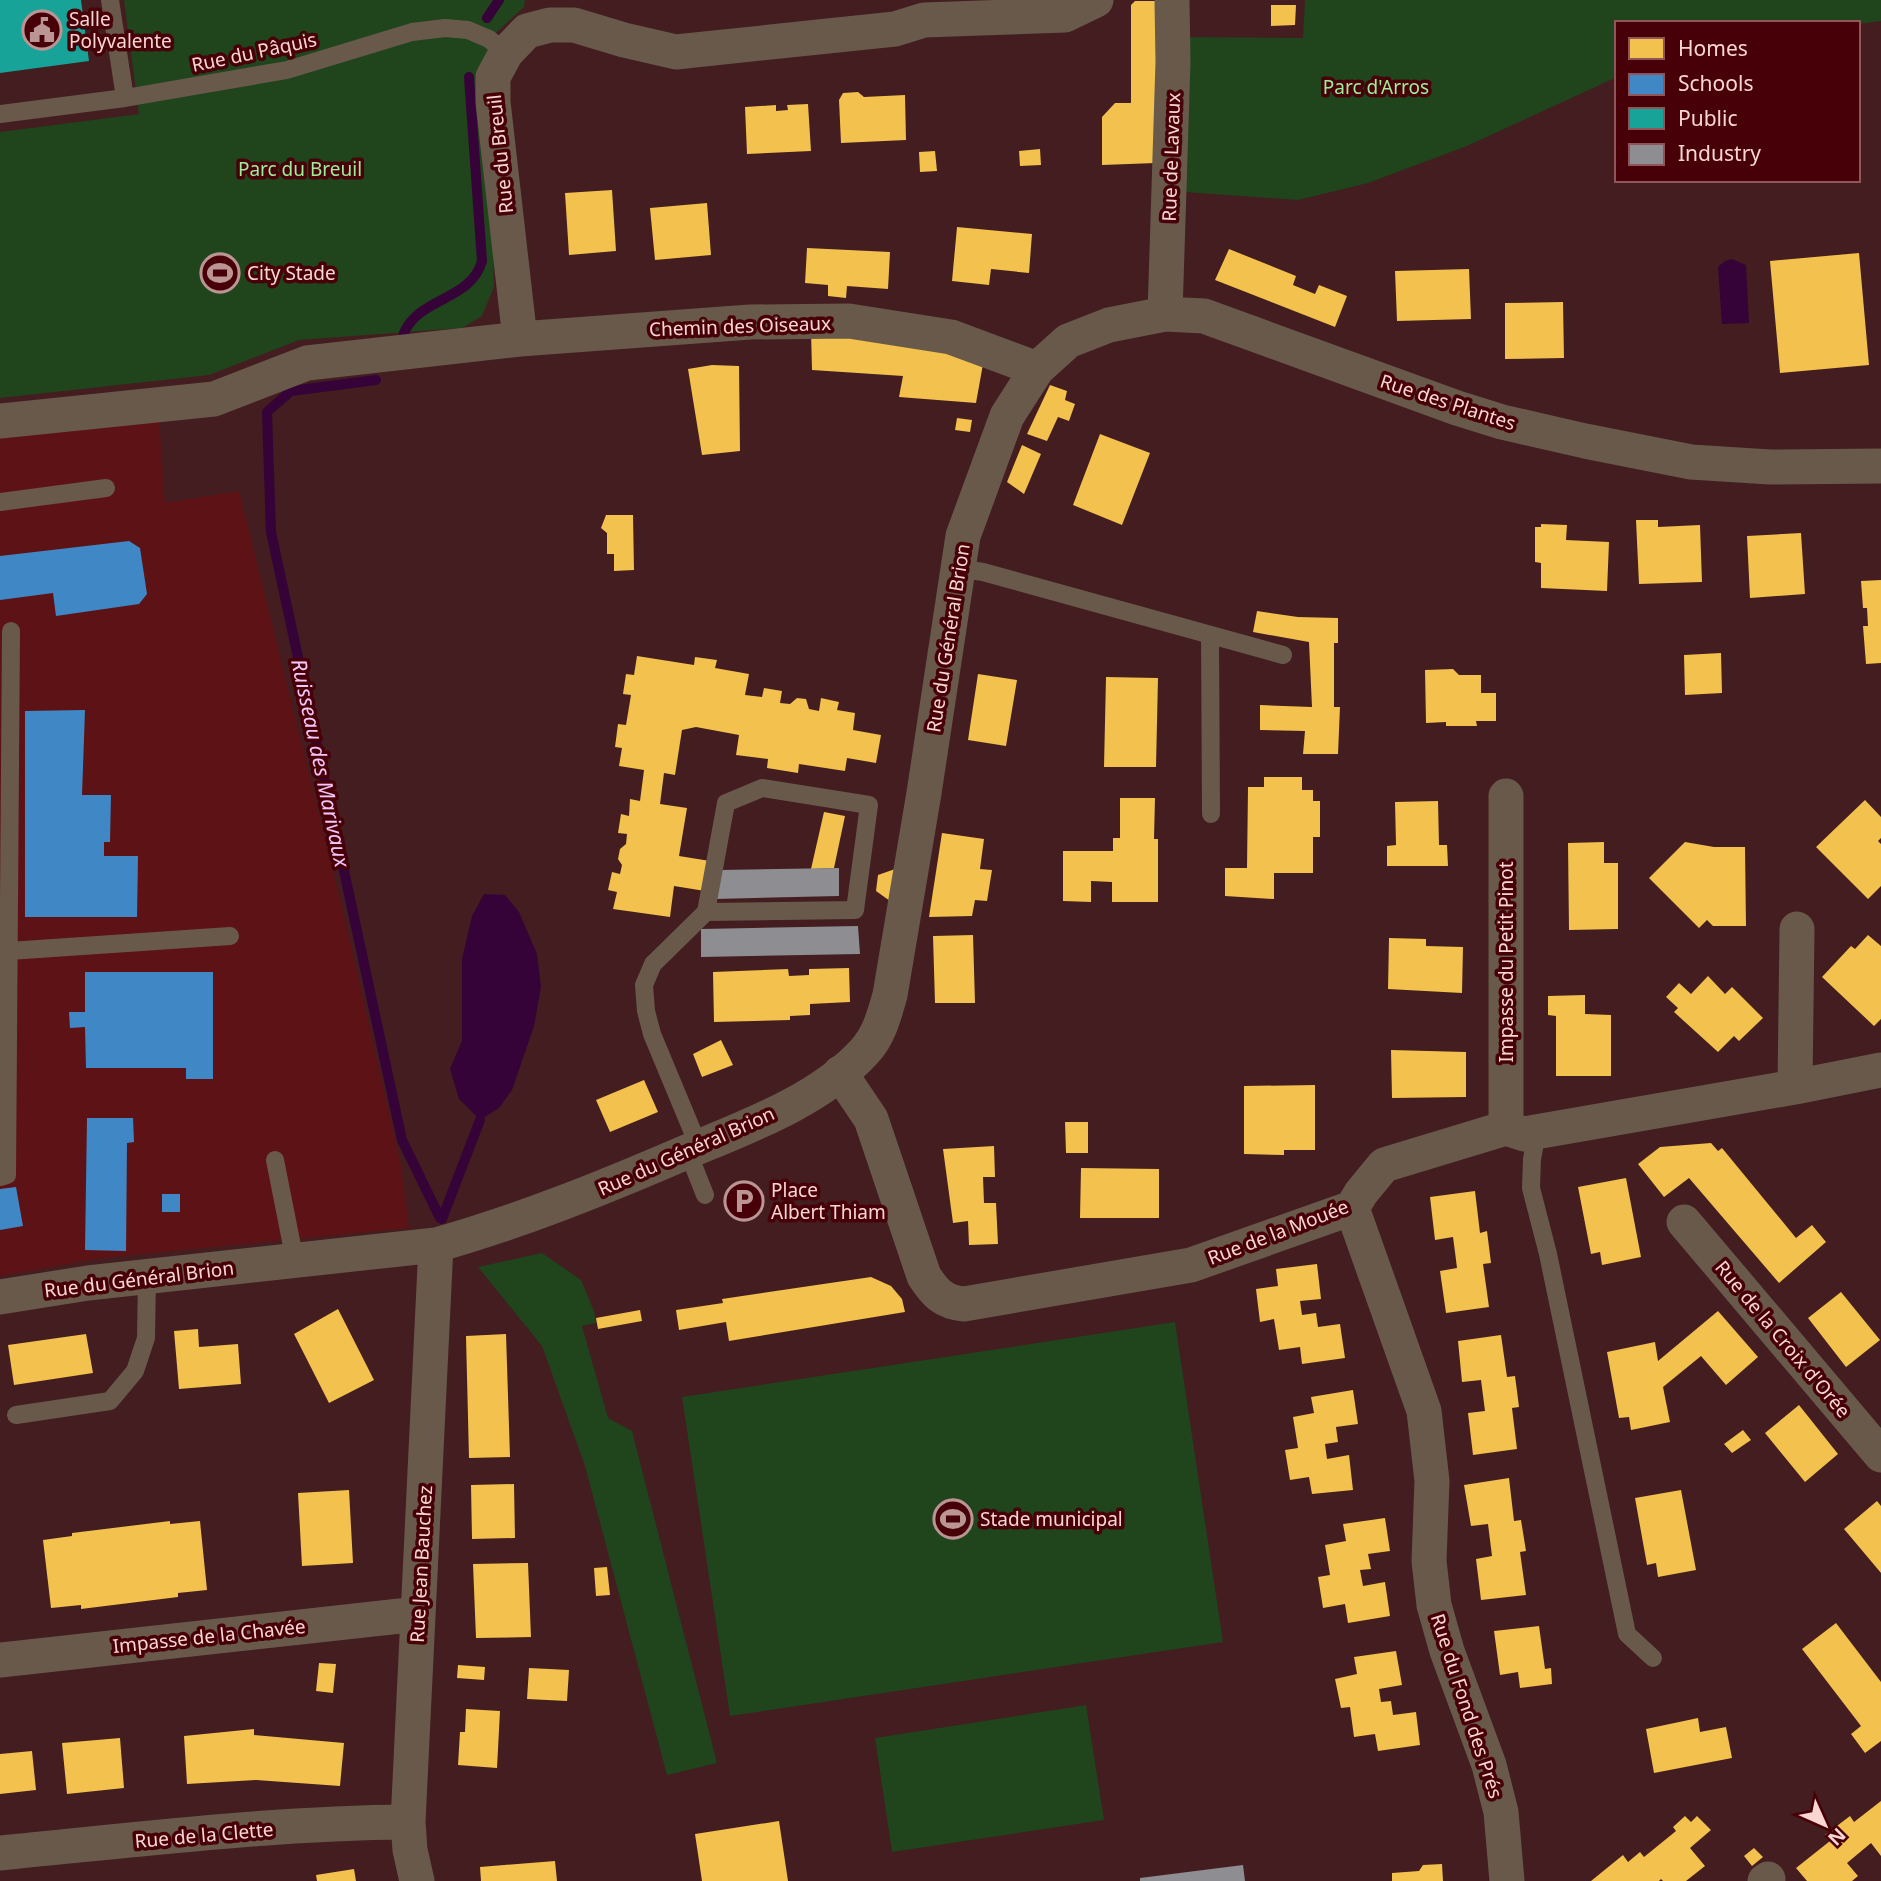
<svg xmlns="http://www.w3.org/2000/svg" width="1881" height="1881" viewBox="0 0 1881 1881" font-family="'Noto Sans',sans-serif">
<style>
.built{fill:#5d1316}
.green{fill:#20441c}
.water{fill:#350337}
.homes{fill:#f2c14e}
.schools{fill:#3f88c5}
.public{fill:#17a398}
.industry{fill:#8d8d92}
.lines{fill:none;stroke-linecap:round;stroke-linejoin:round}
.stream{stroke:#350337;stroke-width:10}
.service{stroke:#68594b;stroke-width:18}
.minor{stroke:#68594b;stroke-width:35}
.labels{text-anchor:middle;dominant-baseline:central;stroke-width:7;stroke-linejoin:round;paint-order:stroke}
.poi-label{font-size:19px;fill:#fad6d3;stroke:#470007;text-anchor:start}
.street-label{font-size:19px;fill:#fad6d3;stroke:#470007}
.park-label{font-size:19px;fill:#9cef9a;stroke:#470007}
.water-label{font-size:21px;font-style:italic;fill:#f4c5f8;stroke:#470007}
</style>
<rect width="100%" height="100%" fill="#431d1f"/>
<!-- built -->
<path class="built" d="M 159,419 L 165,503 L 239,491 L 342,907 L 401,1165 L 409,1228 L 101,1258 L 0,1276 L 0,436 Z"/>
<!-- green -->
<path class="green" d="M 124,0 L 525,0 L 524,7 L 489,39 L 494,287 L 482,316 L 462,328 L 299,340 L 209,375 L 0,398 L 0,132 L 139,114 Z
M 1305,0 L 1881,0 L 1881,21 L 1858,24 L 1617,23 L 1617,77 L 1467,146 L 1368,183 L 1298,200 L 1185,192 L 1184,37 L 1303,38 Z
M 542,1253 L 581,1280 L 594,1311 L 596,1323 L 582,1326 L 608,1418 L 632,1431 L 717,1763 L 667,1775 L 585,1466 L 542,1346 L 478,1267 Z
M 1175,1322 L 1223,1642 L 730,1716 L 682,1397 Z
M 1086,1705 L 1104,1820 L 892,1852 L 875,1738 Z"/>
<!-- water -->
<path class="water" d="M 1732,259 L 1746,265 L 1749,323 L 1722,324 L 1718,267 L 1725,261 Z
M 484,894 L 505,895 L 519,912 L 537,954 L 541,987 L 534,1026 L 512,1090 L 499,1108 L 480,1120 L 459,1099 L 450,1069 L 462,1041 L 462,959 L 472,916 Z"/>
<!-- homes -->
<path class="homes" d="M 1135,1 L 1156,1 L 1156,163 L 1102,165 L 1102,117 L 1115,103 L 1131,103 L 1131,5 Z
M 1271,5 L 1296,5 L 1295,25 L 1271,26 Z
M 858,92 L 864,97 L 905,95 L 906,140 L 841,143 L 839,100 L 843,93 Z
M 808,104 L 811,151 L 747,154 L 745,107 L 776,105 L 776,111 L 788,110 L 787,105 Z
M 1040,149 L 1041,165 L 1020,166 L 1019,151 Z
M 935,151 L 937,171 L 920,172 L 919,152 Z
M 612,190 L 616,251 L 569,255 L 565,193 Z
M 707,203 L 711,255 L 655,260 L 650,208 Z
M 957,227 L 1032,234 L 1029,273 L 991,269 L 989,285 L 952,281 Z
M 807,248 L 890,252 L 888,289 L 847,286 L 846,298 L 828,296 L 828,285 L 805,283 Z
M 1229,249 L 1296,276 L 1293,285 L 1315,294 L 1319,285 L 1347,296 L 1335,327 L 1215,280 Z
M 1859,253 L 1869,365 L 1780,373 L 1770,261 Z
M 1469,269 L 1471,319 L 1397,321 L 1395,271 Z
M 1563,302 L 1564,358 L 1505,359 L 1505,303 Z
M 811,331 L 985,353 L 976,403 L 899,397 L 903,376 L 812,370 Z
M 712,365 L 739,366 L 740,451 L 702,455 L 688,369 Z
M 1050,385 L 1067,391 L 1065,400 L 1075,404 L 1069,421 L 1058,417 L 1047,441 L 1027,434 Z
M 957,418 L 972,420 L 970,432 L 955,430 Z
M 1100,434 L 1150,453 L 1122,525 L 1073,505 Z
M 1022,445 L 1041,454 L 1024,494 L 1007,482 Z
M 606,515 L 633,515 L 634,570 L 614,571 L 614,554 L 607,554 L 607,533 L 601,528 Z
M 1636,520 L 1658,520 L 1658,527 L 1700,525 L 1702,582 L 1639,584 Z
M 1541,524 L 1567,525 L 1566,540 L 1609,542 L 1607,591 L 1541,588 L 1541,563 L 1535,562 L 1535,527 L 1541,527 Z
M 1801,533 L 1805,594 L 1750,598 L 1747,536 Z
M 1881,580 L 1881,663 L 1866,664 L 1863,626 L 1868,626 L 1867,608 L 1863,608 L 1861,581 Z
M 1257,611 L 1298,617 L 1338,618 L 1338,643 L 1334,643 L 1334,707 L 1340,707 L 1338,754 L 1303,754 L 1305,731 L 1260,730 L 1260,705 L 1312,707 L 1309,642 L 1253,632 Z
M 1721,653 L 1722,693 L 1685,695 L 1684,655 Z
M 637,656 L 694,665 L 695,657 L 717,660 L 715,668 L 749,674 L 745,695 L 762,697 L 764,688 L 782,691 L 780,703 L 790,704 L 797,698 L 806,699 L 809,709 L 819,711 L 821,698 L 839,702 L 837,710 L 855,713 L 853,730 L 881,735 L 876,763 L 847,758 L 845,771 L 799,764 L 798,773 L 767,768 L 768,759 L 736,755 L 739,735 L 696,727 L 682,730 L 675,775 L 664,773 L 660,804 L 687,808 L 679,856 L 710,861 L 705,891 L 674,886 L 670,917 L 613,909 L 617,892 L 608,890 L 612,872 L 620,874 L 622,865 L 618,859 L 620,849 L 626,844 L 627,834 L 618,833 L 621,814 L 629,816 L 630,799 L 640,801 L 644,770 L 619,766 L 622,748 L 615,747 L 618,724 L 626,725 L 631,695 L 623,694 L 626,674 L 634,675 Z
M 1453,669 L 1459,675 L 1481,675 L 1481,693 L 1496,693 L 1496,721 L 1476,721 L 1477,726 L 1446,726 L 1446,722 L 1426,723 L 1425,670 Z
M 978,674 L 1017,680 L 1006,746 L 968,740 Z
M 1106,677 L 1158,678 L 1156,767 L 1104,767 Z
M 1264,777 L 1302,777 L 1302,790 L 1313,790 L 1313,801 L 1320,801 L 1320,837 L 1313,837 L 1313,873 L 1274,873 L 1274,899 L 1225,896 L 1225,868 L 1247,868 L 1248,787 L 1264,787 Z
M 1120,798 L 1155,798 L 1154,839 L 1158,839 L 1158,902 L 1112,902 L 1112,882 L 1091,881 L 1091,902 L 1063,901 L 1063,851 L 1113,851 L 1113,838 L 1120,838 Z
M 1865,800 L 1881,817 L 1881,838 L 1878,841 L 1881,844 L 1881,886 L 1868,899 L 1816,847 Z
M 1438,801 L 1439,845 L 1447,845 L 1448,866 L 1387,866 L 1387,846 L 1396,845 L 1395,802 Z
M 824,812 L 845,816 L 834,868 L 811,869 Z
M 942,833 L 984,839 L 980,869 L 992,870 L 987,901 L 975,900 L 972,916 L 929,917 Z
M 1604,842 L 1604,863 L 1618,863 L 1618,929 L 1569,930 L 1568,843 Z
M 1685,842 L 1714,847 L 1745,847 L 1746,926 L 1713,926 L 1707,920 L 1699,928 L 1649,878 Z
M 895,869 L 890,901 L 876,891 L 878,875 Z
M 973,935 L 975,1003 L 935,1003 L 933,936 Z
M 1868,935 L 1881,946 L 1881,1019 L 1874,1026 L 1822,977 L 1851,946 L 1855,949 Z
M 1389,938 L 1426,939 L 1426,946 L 1463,947 L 1462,993 L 1388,989 Z
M 849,968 L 850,1002 L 810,1004 L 810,1015 L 790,1016 L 790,1020 L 714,1022 L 713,972 L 788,969 L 789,976 L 809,975 L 809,969 Z
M 1708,976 L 1725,994 L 1732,987 L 1763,1018 L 1739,1041 L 1734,1036 L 1718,1052 L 1674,1012 L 1678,1008 L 1666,997 L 1679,983 L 1691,994 Z
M 1585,995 L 1585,1014 L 1611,1015 L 1611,1076 L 1556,1076 L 1556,1016 L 1548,1015 L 1548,996 Z
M 721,1040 L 733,1065 L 702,1077 L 693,1054 Z
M 1391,1050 L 1466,1052 L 1466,1097 L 1392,1098 Z
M 644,1080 L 658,1112 L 610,1132 L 596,1100 Z
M 1315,1085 L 1315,1150 L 1284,1150 L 1284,1155 L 1244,1154 L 1244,1086 Z
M 1065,1122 L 1088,1122 L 1088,1153 L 1066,1153 Z
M 1711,1143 L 1718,1151 L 1722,1148 L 1796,1238 L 1812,1225 L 1826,1242 L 1779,1283 L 1689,1178 L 1664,1197 L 1638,1164 L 1660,1147 Z
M 994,1146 L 995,1177 L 983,1177 L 984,1203 L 996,1203 L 998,1244 L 969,1245 L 968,1221 L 953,1223 L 943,1149 Z
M 1081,1168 L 1159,1169 L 1159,1218 L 1080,1218 Z
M 1626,1178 L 1641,1257 L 1602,1265 L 1600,1252 L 1591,1254 L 1578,1187 Z
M 1475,1191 L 1480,1233 L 1487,1231 L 1491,1263 L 1483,1264 L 1489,1307 L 1446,1313 L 1440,1271 L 1457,1268 L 1455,1252 L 1453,1237 L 1435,1240 L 1430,1197 Z
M 1317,1264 L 1321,1299 L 1300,1301 L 1302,1315 L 1316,1313 L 1318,1327 L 1340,1324 L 1345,1358 L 1302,1364 L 1300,1347 L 1279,1350 L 1274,1319 L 1260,1322 L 1256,1289 L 1278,1286 L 1276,1269 Z
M 871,1277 L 891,1286 L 902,1299 L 905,1312 L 729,1341 L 726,1322 L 679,1330 L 676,1310 L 723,1303 L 722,1299 Z
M 1841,1292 L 1880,1340 L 1846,1367 L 1808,1318 Z
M 338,1309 L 374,1380 L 329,1403 L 294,1334 Z
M 640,1310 L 642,1321 L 598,1329 L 596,1318 Z
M 1718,1311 L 1758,1357 L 1726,1385 L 1701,1356 L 1663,1387 L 1670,1422 L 1631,1430 L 1629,1417 L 1619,1418 L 1607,1352 L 1655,1342 L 1658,1361 Z
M 198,1329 L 199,1347 L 238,1344 L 241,1384 L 179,1389 L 174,1331 Z
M 86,1334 L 93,1373 L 14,1385 L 8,1345 Z
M 506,1334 L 510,1457 L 469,1458 L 466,1336 Z
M 1501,1335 L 1507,1377 L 1515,1376 L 1517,1391 L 1519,1407 L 1512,1408 L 1517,1449 L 1473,1455 L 1468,1413 L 1485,1411 L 1481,1380 L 1462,1382 L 1458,1341 Z
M 1353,1390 L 1358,1424 L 1336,1427 L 1338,1442 L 1325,1444 L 1327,1459 L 1349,1455 L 1353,1490 L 1312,1494 L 1309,1477 L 1290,1480 L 1285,1450 L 1298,1448 L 1293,1417 L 1314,1413 L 1311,1397 Z
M 1799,1405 L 1838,1454 L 1805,1482 L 1765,1433 Z
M 1743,1430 L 1751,1440 L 1732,1453 L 1724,1444 Z
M 1509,1478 L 1514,1521 L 1521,1520 L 1526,1551 L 1520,1552 L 1526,1595 L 1481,1600 L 1476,1559 L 1492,1556 L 1488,1524 L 1471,1526 L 1464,1485 Z
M 514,1484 L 515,1538 L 472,1539 L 471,1485 Z
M 349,1490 L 353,1563 L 302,1566 L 298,1493 Z
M 1681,1490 L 1696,1570 L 1658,1577 L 1656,1563 L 1647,1565 L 1635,1498 Z
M 1877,1501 L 1881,1506 L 1881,1573 L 1844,1529 Z
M 1385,1518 L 1390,1551 L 1368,1554 L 1371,1569 L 1360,1570 L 1363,1586 L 1385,1582 L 1390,1616 L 1348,1623 L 1345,1604 L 1323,1608 L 1318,1577 L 1330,1575 L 1325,1545 L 1346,1541 L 1343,1524 Z
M 170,1521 L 170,1524 L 200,1521 L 207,1590 L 178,1593 L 178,1597 L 81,1609 L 81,1605 L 51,1608 L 43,1540 L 72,1536 L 72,1533 Z
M 528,1563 L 531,1637 L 476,1638 L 473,1564 Z
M 607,1567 L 610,1595 L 596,1596 L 594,1568 Z
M 1836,1623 L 1881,1682 L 1881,1741 L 1865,1753 L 1851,1734 L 1861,1726 L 1802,1649 Z
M 1539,1626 L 1545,1669 L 1551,1668 L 1552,1684 L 1520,1688 L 1518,1672 L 1500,1675 L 1494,1631 Z
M 1396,1651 L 1402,1685 L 1379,1689 L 1381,1702 L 1391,1701 L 1393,1715 L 1416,1712 L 1420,1745 L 1378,1751 L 1375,1734 L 1354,1737 L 1350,1707 L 1341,1708 L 1335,1679 L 1357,1674 L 1354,1657 Z
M 319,1663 L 336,1664 L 333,1693 L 316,1691 Z
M 458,1665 L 485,1667 L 484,1680 L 457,1678 Z
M 529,1668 L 569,1670 L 567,1701 L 527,1699 Z
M 466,1709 L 500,1711 L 497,1768 L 458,1765 L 460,1732 L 465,1732 Z
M 1698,1718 L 1700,1732 L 1726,1727 L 1732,1758 L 1654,1773 L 1646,1729 Z
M 254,1729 L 254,1735 L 344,1743 L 340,1786 L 256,1780 L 187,1784 L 184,1736 Z
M 120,1738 L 124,1788 L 67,1794 L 62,1743 Z
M 32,1751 L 36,1790 L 0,1794 L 0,1754 Z
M 1881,1801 L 1881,1856 L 1871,1843 L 1847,1863 L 1858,1876 L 1852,1881 L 1807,1881 L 1796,1868 L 1830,1841 L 1825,1835 L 1850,1816 L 1854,1822 Z
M 1685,1816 L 1691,1822 L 1697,1816 L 1711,1830 L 1690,1848 L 1705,1866 L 1686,1881 L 1663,1881 L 1661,1879 L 1659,1881 L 1591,1881 L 1623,1855 L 1628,1862 L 1640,1852 L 1644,1857 L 1676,1831 L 1673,1827 Z
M 779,1821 L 788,1881 L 702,1881 L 695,1834 Z
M 1754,1848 L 1763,1857 L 1752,1866 L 1744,1856 Z
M 555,1861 L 557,1881 L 481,1881 L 480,1867 Z
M 1442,1864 L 1443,1881 L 1392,1881 L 1392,1873 L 1419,1871 L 1423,1865 Z
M 354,1869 L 356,1881 L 317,1881 L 316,1875 Z"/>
<!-- schools -->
<path class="schools" d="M 129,541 L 140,548 L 147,594 L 139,604 L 56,616 L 53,593 L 0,600 L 0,556 Z
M 85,710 L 82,795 L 111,795 L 110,842 L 104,842 L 104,856 L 138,856 L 137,917 L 25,917 L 25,711 Z
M 85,972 L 213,972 L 213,1079 L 186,1079 L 186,1068 L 86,1068 L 85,1027 L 70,1028 L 69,1012 L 85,1012 Z
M 87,1118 L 133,1118 L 134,1142 L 127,1143 L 126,1251 L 85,1250 Z
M 16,1187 L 23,1226 L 0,1230 L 0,1189 Z
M 162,1194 L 180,1194 L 180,1212 L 162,1212 Z"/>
<!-- public -->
<path class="public" d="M 0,0 L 81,0 L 89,61 L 0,73 Z"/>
<!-- industry -->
<path class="industry" d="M 839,868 L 839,896 L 715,899 L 720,870 Z
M 858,926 L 860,954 L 701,957 L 701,929 Z
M 1243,1865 L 1245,1881 L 1140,1881 L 1140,1878 Z"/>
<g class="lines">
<!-- stream -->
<path class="stream" d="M 487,18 L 499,0
M 404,333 C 419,297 471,301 482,261 L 469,77
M 376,380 L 291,391 L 267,412 L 271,532 L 402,1140 L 440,1218
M 442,1219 L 480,1120"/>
<!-- service -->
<path class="service" d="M 110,0 L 125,98
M 0,114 L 125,98 L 287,70 L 412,32 L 445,28 L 468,30 L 489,39 L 506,53
M 0,502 L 106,488
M 957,568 L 983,572 L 1283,655
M 1210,635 L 1211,814
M 9,951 L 230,936
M 1537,1132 L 1532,1159 L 1531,1188 L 1548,1254 L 1627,1634 L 1653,1658
M 699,1147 L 652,1034 L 646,1011 L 644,985 L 653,964 L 706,912 L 726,803 L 762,788 L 869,805 L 855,910 L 706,912
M 688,1152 L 705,1195
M 275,1160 L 295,1261
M 0,1177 L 7,1175 L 11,631
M 16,1415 L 110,1401 L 135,1371 L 146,1338 L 147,1277"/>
<!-- minor -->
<path class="minor" d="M 1165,314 L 1173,62 L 1172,0
M 520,339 L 493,102 L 493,77 L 506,53 L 527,31 L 550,25 L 574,25 L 624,40 L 676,52 L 895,29 L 924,20 L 1065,15 L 1096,0
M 0,421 L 214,399 L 307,363 L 520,339 L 750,322 L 849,321 L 951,337 L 1037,369
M 1506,796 L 1506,1128
M 840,1073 L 871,1119 L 924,1276 C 935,1293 943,1302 964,1304 L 1191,1265 L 1352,1208 L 1361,1193 L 1384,1165 L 1506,1128 L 1524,1134 L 1795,1087 L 1881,1070
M 1795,1087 L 1797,929
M 1352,1208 L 1424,1411 L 1432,1481 L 1429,1561 L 1434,1605 L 1447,1651 L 1489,1765 L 1501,1812 L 1507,1881
M 1684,1222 L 1881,1455
M 0,1297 L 88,1283 L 436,1245 C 521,1221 603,1188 684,1153 C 744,1128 819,1101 864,1052 C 879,1036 884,1016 890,995 L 924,793 L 963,536 L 1007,416 L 1037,369 L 1068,341 L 1109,325 L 1165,314 L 1204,316 L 1457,408 L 1502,422 L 1585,441 L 1691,462 L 1770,467 L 1881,466
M 0,1660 L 400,1616 L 418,1617
M 0,1853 C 135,1840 272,1823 408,1822
M 417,1881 L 410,1850 L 408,1822 L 436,1245
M 1765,1881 L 1768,1879"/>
</g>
<!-- icons -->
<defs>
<g id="civic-ring" transform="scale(2.0125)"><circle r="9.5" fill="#470007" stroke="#ba9594" stroke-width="1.5"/><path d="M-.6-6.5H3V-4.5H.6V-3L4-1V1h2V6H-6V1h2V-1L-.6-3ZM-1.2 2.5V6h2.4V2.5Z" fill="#ba9594"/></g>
<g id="stadium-ring" transform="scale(2.0125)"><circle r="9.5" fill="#470007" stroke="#ba9594" stroke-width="1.5"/><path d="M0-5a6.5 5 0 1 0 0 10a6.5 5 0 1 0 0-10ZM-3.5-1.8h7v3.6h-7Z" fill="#ba9594"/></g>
<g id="parking-ring" transform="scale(2.0125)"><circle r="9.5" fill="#470007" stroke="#ba9594" stroke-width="1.5"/><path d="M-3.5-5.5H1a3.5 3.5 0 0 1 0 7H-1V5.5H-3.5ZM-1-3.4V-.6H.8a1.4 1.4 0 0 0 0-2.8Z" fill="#ba9594"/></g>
</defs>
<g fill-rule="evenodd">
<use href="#civic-ring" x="42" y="30"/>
<use href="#stadium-ring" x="220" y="273"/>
<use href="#parking-ring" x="744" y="1201"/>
<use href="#stadium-ring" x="953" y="1519"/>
</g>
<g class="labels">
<!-- poi labels -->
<g class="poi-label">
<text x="69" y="19">Salle<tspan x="69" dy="22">Polyvalente</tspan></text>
<text x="247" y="273">City Stade</text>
<text x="771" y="1190">Place<tspan x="771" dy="22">Albert Thiam</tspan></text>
<text x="980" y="1519">Stade municipal</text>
</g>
<!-- street labels -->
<g class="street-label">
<text transform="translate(254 52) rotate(-12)">Rue du Pâquis</text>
<text transform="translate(500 154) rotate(-96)">Rue du Breuil</text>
<text transform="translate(1171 157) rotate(-88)">Rue de Lavaux</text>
<text transform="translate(740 326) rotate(-2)">Chemin des Oiseaux</text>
<text transform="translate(1448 402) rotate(18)">Rue des Plantes</text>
<text transform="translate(948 638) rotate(-81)">Rue du Général Brion</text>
<text transform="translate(1506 962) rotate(-90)">Impasse du Petit Pinot</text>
<text transform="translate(686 1151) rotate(-24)">Rue du Général Brion</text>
<text transform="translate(1278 1232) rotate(-21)">Rue de la Mouée</text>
<text transform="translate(139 1279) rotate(-7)">Rue du Général Brion</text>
<text transform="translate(1783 1339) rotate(50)">Rue de la Croix d'Orée</text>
<text transform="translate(421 1564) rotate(-87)">Rue Jean Bauchez</text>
<text transform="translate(209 1636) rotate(-6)">Impasse de la Chavée</text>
<text transform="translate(1467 1706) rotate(72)">Rue du Fond des Prés</text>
<text transform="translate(204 1835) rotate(-5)">Rue de la Clette</text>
</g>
<!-- park labels -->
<g class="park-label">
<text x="1376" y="87">Parc d'Arros</text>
<text x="300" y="169">Parc du Breuil</text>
</g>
<!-- water labels -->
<g class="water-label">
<text transform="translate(321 763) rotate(78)">Ruisseau des Marivaux</text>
</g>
</g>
<!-- legend -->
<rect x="1615" y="21" width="245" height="161" fill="#470007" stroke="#8f5659" stroke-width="2"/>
<rect x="1629" y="38" width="35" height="21" fill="#f2c14e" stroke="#8f5659" stroke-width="2"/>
<text x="1678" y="56" font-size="21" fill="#fad6d3">Homes</text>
<rect x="1629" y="74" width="35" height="21" fill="#3f88c5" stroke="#8f5659" stroke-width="2"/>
<text x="1678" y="91" font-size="21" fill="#fad6d3">Schools</text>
<rect x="1629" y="108" width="35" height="21" fill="#17a398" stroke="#8f5659" stroke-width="2"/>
<text x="1678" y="126" font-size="21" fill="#fad6d3">Public</text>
<rect x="1629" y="144" width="35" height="21" fill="#8d8d92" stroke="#8f5659" stroke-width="2"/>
<text x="1678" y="161" font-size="21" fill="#fad6d3">Industry</text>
<!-- north arrow -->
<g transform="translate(1825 1825) rotate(135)" stroke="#470007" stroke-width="5" paint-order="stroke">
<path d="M0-5L12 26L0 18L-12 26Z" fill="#fad6d3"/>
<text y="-10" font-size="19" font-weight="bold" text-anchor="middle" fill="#fad6d3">N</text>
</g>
</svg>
